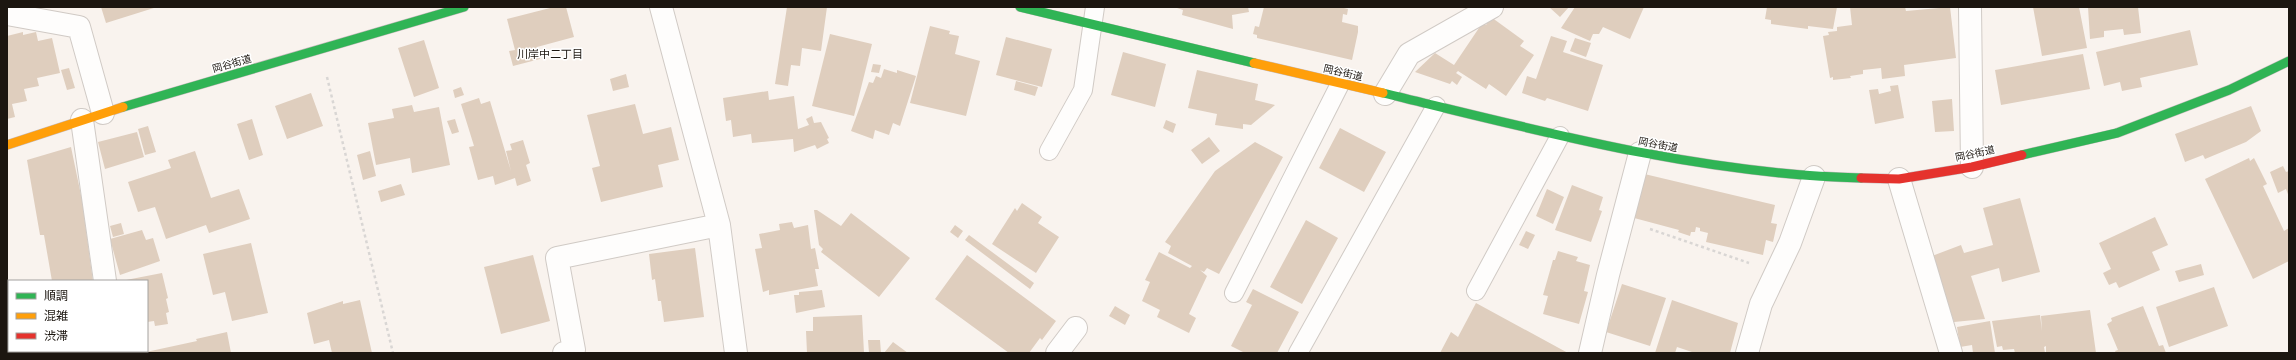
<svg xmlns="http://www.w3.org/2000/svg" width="2296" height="360" viewBox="0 0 2296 360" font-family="'Fira Sans','Noto Sans JP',sans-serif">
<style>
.building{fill:#dfcebe}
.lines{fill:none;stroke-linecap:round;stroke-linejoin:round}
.lane-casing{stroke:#d0cac5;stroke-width:20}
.street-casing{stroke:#d0cac5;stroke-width:24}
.fast-casing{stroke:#c5babc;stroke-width:10}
.slow-casing{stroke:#c5babc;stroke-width:10}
.jam-casing{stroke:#c5babc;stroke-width:10}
.path{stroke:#d9d6d4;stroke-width:2.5;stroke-dasharray:3 3;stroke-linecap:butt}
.lane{stroke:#fefdfc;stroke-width:18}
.street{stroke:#fefdfc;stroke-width:22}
.fast{stroke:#30b455;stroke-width:9}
.slow{stroke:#ff9f0a;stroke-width:9}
.jam{stroke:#e5322d;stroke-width:9}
.labels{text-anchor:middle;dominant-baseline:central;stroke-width:3;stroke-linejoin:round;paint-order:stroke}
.street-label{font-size:10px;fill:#1c1610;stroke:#fff}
.neighbourhood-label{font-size:11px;fill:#1c1610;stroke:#fff}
</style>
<rect width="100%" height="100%" fill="#f9f3ee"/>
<!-- building -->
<path class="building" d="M 101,7 L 157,7 L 106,23 Z
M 554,7 L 566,7 L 574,37 L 537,47 L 540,59 L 513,66 L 509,51 L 515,50 L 507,19 Z
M 787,7 L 827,7 L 821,51 L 802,48 L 800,66 L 791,65 L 788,86 L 775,84 Z
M 1174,7 L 1248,7 L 1249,12 L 1232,15 L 1233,29 L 1182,15 L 1183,10 Z
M 1264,7 L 1340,7 L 1348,9 L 1347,15 L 1343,14 L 1342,22 L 1358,26 L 1358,32 L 1352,60 L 1257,38 L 1257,35 L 1253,34 L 1255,26 L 1259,27 Z
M 1549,7 L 1569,7 L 1560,17 Z
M 1575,7 L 1644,7 L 1630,39 L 1603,27 L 1599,34 L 1593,34 L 1590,41 L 1561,28 Z
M 1767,7 L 1837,7 L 1833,29 L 1808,26 L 1808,29 L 1771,24 L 1771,20 L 1765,19 Z
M 1850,7 L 1905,7 L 1906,11 L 1950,7 L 1956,58 L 1904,65 L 1905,76 L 1882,79 L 1881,68 L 1863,70 L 1863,74 L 1850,76 L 1851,78 L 1833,80 L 1833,77 L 1830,78 L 1823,36 L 1829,35 L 1828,32 L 1837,31 L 1837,27 L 1852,25 Z
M 2033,7 L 2079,7 L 2087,48 L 2042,56 Z
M 2088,7 L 2138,7 L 2141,33 L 2124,35 L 2123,29 L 2104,31 L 2104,37 L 2090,39 Z
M 1491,17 L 1524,41 L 1520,46 L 1534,55 L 1506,96 L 1489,84 L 1486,89 L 1458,71 L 1456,73 L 1462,77 L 1457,85 L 1452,81 L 1450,84 L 1415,72 L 1435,53 L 1454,65 L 1483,22 L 1486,25 Z
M 930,26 L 950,31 L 949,34 L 959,36 L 955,54 L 980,61 L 966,116 L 910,103 Z
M 2190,30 L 2198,65 L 2140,78 L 2142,87 L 2122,91 L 2120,82 L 2104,86 L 2096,52 Z
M 23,32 L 23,35 L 36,32 L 38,41 L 52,38 L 60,73 L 37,78 L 39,86 L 24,89 L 27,101 L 12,104 L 15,117 L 7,119 L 7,36 Z
M 830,34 L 872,44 L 854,116 L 812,106 Z
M 1551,36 L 1567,41 L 1563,52 L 1603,65 L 1588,111 L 1547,98 L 1545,101 L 1522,93 L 1527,76 L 1536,79 Z
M 1006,37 L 1052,49 L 1042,87 L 996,75 Z
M 1575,38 L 1591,43 L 1586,57 L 1570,51 Z
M 424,40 L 439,88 L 414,97 L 398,48 Z
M 1123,52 L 1166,64 L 1155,107 L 1111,95 Z
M 2083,54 L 2090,89 L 2001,105 L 1995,70 Z
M 873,64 L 881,65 L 879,73 L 871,72 Z
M 69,68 L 75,88 L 67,90 L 61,70 Z
M 884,69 L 897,73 L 897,70 L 916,76 L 900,126 L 893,123 L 889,135 L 875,130 L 873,139 L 851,131 L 869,82 L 873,83 L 876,76 L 881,78 Z
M 1197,70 L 1258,84 L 1255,100 L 1275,105 L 1251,125 L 1243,124 L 1243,129 L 1215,125 L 1217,114 L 1188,108 Z
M 626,74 L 629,87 L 613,91 L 610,79 Z
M 1016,81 L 1038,87 L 1035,96 L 1014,90 Z
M 1898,85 L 1904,118 L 1875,124 L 1869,90 L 1878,89 L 1879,94 L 1891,91 L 1890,86 Z
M 461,87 L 464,95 L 455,98 L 453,90 Z
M 768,91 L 769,100 L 794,96 L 798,129 L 809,125 L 806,119 L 812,116 L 814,123 L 821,122 L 829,138 L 827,139 L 829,143 L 817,149 L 815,145 L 794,152 L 793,139 L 752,143 L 751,134 L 733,137 L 731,120 L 726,121 L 723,98 Z
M 311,93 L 323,126 L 287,139 L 275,106 Z
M 479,98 L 481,104 L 490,101 L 511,171 L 506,151 L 512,150 L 510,144 L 523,140 L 530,163 L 526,165 L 531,181 L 517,186 L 515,178 L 495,185 L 493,176 L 478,180 L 469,147 L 474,146 L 461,104 Z
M 1952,99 L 1954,131 L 1935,132 L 1932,101 Z
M 635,104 L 643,134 L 671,127 L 679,160 L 658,165 L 663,187 L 601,202 L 592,168 L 600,166 L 587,115 Z
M 412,105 L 414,112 L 439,107 L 450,165 L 412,173 L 410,158 L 376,165 L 368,123 L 394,118 L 392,109 Z
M 2251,106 L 2261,131 L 2246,142 L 2205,159 L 2203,155 L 2185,162 L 2175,134 Z
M 252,119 L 263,155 L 249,160 L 237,124 Z
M 455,119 L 459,132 L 452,134 L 447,121 Z
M 1166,120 L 1176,124 L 1173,133 L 1163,128 Z
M 148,126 L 156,152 L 145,155 L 138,129 Z
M 1340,128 L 1386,152 L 1364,192 L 1319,168 Z
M 137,132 L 144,157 L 105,169 L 98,142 Z
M 1209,137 L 1220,151 L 1202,164 L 1191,150 Z
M 1255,142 L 1283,157 L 1219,274 L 1207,268 L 1204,272 L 1200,270 L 1207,276 L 1189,314 L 1196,318 L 1189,333 L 1157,317 L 1160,310 L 1142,301 L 1150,282 L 1145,280 L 1159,252 L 1190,268 L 1192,266 L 1168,253 L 1171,246 L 1165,242 L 1215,171 Z
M 71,147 L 82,200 L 93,281 L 52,281 L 44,235 L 40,235 L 27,160 Z
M 195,151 L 211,198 L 239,189 L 250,219 L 209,233 L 206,225 L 166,239 L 155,207 L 138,212 L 128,182 L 171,168 L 168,160 Z
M 370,151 L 376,176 L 363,180 L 357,155 Z
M 2249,158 L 2250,161 L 2254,158 L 2267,184 L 2263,186 L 2284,231 L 2289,228 L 2289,261 L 2253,279 L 2205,179 Z
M 2283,166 L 2286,172 L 2289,171 L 2289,197 L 2286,189 L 2278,193 L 2270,172 Z
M 1636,172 L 1775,205 L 1771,223 L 1777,224 L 1773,242 L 1766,240 L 1763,255 L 1706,242 L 1708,233 L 1700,231 L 1700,228 L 1696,227 L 1695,232 L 1691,232 L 1690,236 L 1678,232 L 1679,230 L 1623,215 Z
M 401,184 L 405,195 L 381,202 L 378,191 Z
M 1572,185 L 1603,197 L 1599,210 L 1602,211 L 1591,242 L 1555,230 Z
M 1547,189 L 1564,197 L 1553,224 L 1536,216 Z
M 2020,198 L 2040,272 L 2002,282 L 1999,268 L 1971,276 L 1985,319 L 1954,322 L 1932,256 L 1961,245 L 1964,253 L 1993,245 L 1983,208 Z
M 1022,203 L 1042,217 L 1038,223 L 1059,237 L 1036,273 L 992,244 L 1015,208 L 1017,211 Z
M 814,210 L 817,210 L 841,226 L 851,213 L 910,258 L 879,297 L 821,252 L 823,249 L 819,245 Z
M 2155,217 L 2168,245 L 2152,252 L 2160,270 L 2119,288 L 2116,282 L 2109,285 L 2103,273 L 2111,269 L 2099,243 Z
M 1306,220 L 1338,238 L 1302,304 L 1270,287 Z
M 792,222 L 794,228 L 808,225 L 811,249 L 815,248 L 819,269 L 815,269 L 818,286 L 769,295 L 769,290 L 763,292 L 755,249 L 762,248 L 759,234 L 780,230 L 779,224 Z
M 121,223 L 124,234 L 113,237 L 110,226 Z
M 955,225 L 963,231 L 958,238 L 950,232 Z
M 142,230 L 146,240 L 153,238 L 160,261 L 120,275 L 110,239 Z
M 1526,231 L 1535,235 L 1528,249 L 1519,245 Z
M 969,235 L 1034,283 L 1030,289 L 965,240 Z
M 251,243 L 268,313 L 232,321 L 225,292 L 213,295 L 203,254 Z
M 695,248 L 704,317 L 664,322 L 661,301 L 658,301 L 655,279 L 652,280 L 649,254 Z
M 1558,251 L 1578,257 L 1576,261 L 1590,265 L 1584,291 L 1588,292 L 1579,324 L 1543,314 L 1548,296 L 1543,295 L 1553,260 L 1555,260 Z
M 533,255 L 550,321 L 501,334 L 484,267 Z
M 967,255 L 1056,321 L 1042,340 L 1040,338 L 1029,353 L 1009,353 L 935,299 Z
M 2201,264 L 2204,275 L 2179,282 L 2175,271 Z
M 162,273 L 168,298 L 166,299 L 169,312 L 166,313 L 168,324 L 155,326 L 154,321 L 147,322 L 147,281 L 126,280 Z
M 1622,284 L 1666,298 L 1650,346 L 1606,332 Z
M 2214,287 L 2228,326 L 2169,347 L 2156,307 Z
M 1253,289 L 1299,312 L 1277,353 L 1245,353 L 1231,346 L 1252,305 L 1246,302 Z
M 822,290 L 825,307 L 796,313 L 794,295 L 799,295 L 799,292 Z
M 360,300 L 372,353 L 332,353 L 329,340 L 314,344 L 307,313 L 343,301 L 343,304 Z
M 1672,300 L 1738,323 L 1730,353 L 1695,353 L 1677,347 L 1675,353 L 1655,353 Z
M 1476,303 L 1568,353 L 1440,353 L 1451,332 L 1458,337 Z
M 1115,306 L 1130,315 L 1125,325 L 1109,316 Z
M 2143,306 L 2159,346 L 2163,345 L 2166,353 L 2116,353 L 2115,351 L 2118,350 L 2107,324 L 2112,321 L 2111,318 Z
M 2090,310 L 2096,353 L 2046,353 L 2046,346 L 2044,347 L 2045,353 L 2015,353 L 2014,349 L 2003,350 L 2002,346 L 1997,347 L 1992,321 L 2040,315 L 2042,331 L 2041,316 Z
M 862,315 L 864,353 L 807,353 L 806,331 L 813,331 L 813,317 Z
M 1990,321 L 1995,353 L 1973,353 L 1972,345 L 1960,347 L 1957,327 Z
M 227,332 L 231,353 L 146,353 L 146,352 L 197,341 L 196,339 Z
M 868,340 L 880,340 L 881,353 L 869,353 Z
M 893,342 L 908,353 L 884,353 Z"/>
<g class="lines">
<!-- lane casing -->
<g class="lane-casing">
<path id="lane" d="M 1049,151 L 1083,90 L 1095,7
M 1476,291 L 1560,136
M 1234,293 L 1340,84
M 1298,353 L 1436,106"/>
</g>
<!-- street casing -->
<g class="street-casing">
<path id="street" d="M 661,7 L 719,225 L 736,353
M 1970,7 L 1972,167
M 7,14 L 79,27 L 103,113
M 1385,94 L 1409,54 L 1492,7
M 82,120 L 105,281
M 1899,179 L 1951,353
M 115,351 L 115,353
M 564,353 L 574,350 L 557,258 L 719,225
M 1057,353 L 1076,328
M 1590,353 L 1608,275 L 1640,153
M 1747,353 L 1761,304 L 1790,243 L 1814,177"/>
</g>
<!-- fast casing -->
<g class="fast-casing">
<path id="fast" d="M 1020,7 L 1254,63
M 1383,93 C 1540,131 1698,174 1861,178
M 123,107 L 464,7
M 2022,155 L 2117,133 L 2229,90 L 2289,61"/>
</g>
<!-- slow casing -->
<g class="slow-casing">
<path id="slow" d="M 1254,63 L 1383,93
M 7,145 L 123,107"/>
</g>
<!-- jam casing -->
<g class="jam-casing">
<path id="jam" d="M 1861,178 L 1899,179 L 1972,167 L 2022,155"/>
</g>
<!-- path -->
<path class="path" d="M 327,77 L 393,353
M 1650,229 L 1749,263"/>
<!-- lane -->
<use href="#lane" class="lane"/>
<!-- street -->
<use href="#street" class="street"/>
<!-- fast -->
<use href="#fast" class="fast"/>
<!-- slow -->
<use href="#slow" class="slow"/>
<!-- jam -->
<use href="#jam" class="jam"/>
</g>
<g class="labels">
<!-- street labels -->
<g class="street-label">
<text transform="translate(232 64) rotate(-16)">岡谷街道</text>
<text transform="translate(1343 73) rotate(13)">岡谷街道</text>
<text transform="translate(1658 145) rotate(11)">岡谷街道</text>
<text transform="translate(1975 154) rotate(-12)">岡谷街道</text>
</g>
<!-- neighbourhood labels -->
<g class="neighbourhood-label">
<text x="550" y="54">川岸中二丁目</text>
</g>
</g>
<!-- border -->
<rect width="2296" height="360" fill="none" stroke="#1c1610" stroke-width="16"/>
<!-- legend -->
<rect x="8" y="280" width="140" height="72" fill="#ffffff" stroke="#a4a29f"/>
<rect x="16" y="293" width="20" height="6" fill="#30b455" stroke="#a4a29f"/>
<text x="44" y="300" font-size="12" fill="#1c1610">順調</text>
<rect x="16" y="313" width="20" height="6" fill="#ff9f0a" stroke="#a4a29f"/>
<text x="44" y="320" font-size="12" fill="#1c1610">混雑</text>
<rect x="16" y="333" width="20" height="6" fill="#e5322d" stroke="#a4a29f"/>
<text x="44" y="340" font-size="12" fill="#1c1610">渋滞</text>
</svg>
